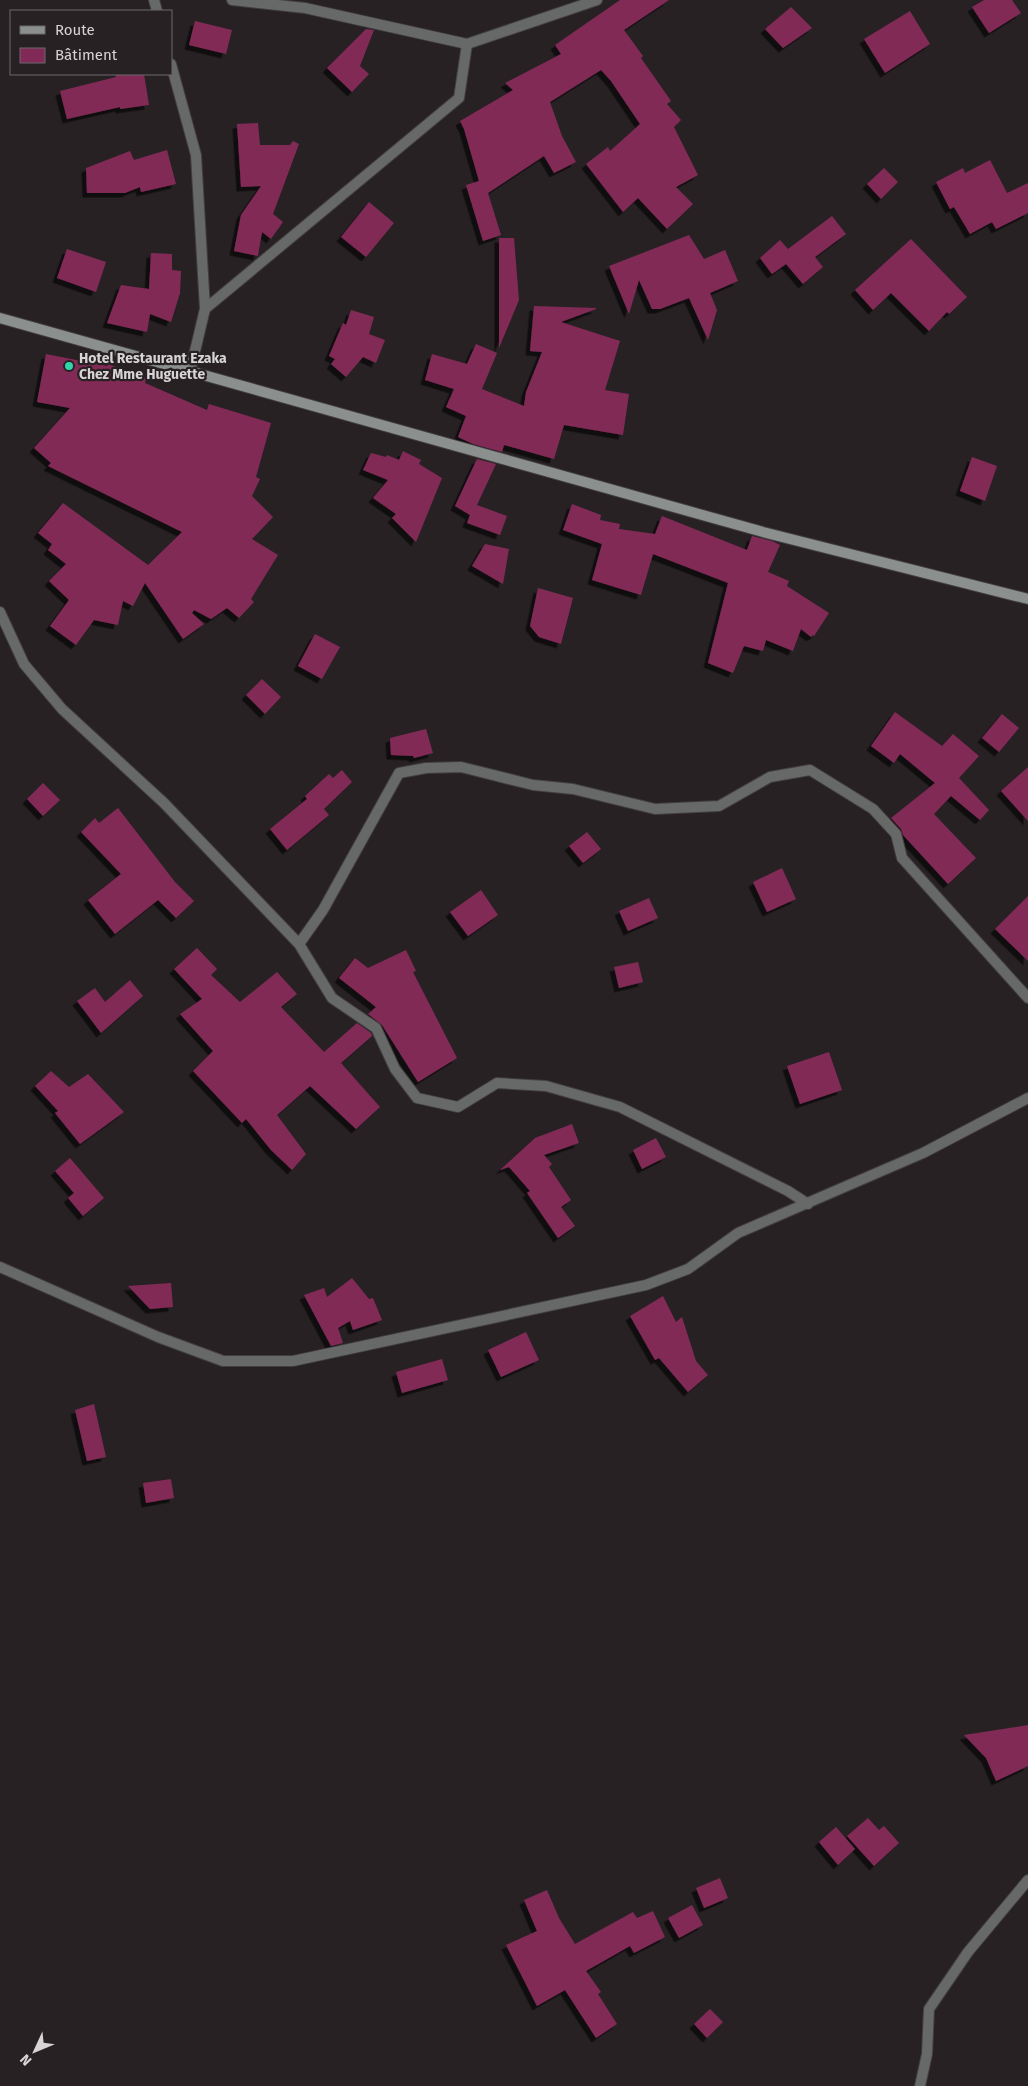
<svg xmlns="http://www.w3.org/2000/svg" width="1028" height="2086" viewBox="0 0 1028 2086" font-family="'Fira Sans',sans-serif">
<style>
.building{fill:#822a57;filter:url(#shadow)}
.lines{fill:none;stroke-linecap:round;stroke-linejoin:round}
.street-casing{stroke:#433e40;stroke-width:12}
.secondary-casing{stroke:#433e40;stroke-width:12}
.street{stroke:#666967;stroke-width:10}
.secondary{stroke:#8b908e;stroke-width:10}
.poi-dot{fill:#32d4a9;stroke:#272124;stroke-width:2}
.labels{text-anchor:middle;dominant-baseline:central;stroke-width:4.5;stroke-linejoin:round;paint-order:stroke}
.poi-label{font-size:14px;font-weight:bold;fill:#d7d4d5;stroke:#272124;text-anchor:start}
</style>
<defs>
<filter id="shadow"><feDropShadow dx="-4.5" dy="4.5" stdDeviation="0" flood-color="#0009"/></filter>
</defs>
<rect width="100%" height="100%" fill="#272124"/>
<!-- building -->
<path class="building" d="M 620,0 L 669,0 L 624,30 L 643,56 L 641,58 L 671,101 L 667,104 L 681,120 L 674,127 L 698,175 L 676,187 L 693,204 L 667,229 L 638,198 L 623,212 L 586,164 L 608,147 L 610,151 L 640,124 L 611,81 L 601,70 L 550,102 L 562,136 L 576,162 L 554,173 L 544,156 L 488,193 L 501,235 L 483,241 L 466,185 L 479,181 L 464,129 L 460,121 L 513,90 L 505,83 L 561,54 L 555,45 Z
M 984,0 L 1012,0 L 1021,13 L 989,33 L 972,7 Z
M 791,7 L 812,28 L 783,48 L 765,29 Z
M 910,11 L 930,44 L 885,73 L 864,39 Z
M 195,21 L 232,30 L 226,54 L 189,45 Z
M 366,29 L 374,30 L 360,66 L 369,74 L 352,92 L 327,68 Z
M 115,74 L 144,74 L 149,105 L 120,109 L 120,107 L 67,119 L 60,91 L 116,77 Z
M 258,123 L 260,145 L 290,145 L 293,141 L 299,144 L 273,214 L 283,222 L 271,239 L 262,232 L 258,256 L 234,251 L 241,215 L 261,186 L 241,187 L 237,124 Z
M 167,150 L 176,184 L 141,192 L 140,187 L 125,193 L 87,193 L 86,168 L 130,151 L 134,160 Z
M 990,160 L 1007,193 L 1028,183 L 1028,213 L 996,229 L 992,222 L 970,234 L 954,207 L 950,209 L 936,182 L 963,168 L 965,173 Z
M 884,168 L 898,182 L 881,199 L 867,184 Z
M 369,202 L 394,223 L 366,257 L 341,237 Z
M 832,216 L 846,234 L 815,257 L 823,267 L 803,284 L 786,264 L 772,274 L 760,258 L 780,240 L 788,249 Z
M 689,235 L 704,259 L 725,250 L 738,281 L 710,293 L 717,310 L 708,340 L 689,298 L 660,309 L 652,309 L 639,280 L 629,314 L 609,266 Z
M 499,238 L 514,238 L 519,300 L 499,348 Z
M 911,239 L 967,297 L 949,314 L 947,312 L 929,331 L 891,293 L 873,310 L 855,290 Z
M 67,249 L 106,262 L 96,292 L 57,278 Z
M 151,253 L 172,254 L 172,270 L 181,271 L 180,293 L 171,322 L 150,314 L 147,332 L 107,323 L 121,285 L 149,289 Z
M 534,306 L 596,308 L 596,309 L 561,322 L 620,341 L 605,390 L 629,394 L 623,435 L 564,425 L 554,459 L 504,445 L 502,452 L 473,444 L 458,437 L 466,416 L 446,407 L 454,389 L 425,380 L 432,354 L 467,364 L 476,344 L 497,353 L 482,389 L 524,406 L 526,392 L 542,352 L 530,351 Z
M 351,310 L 374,317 L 369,334 L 385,340 L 376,363 L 363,357 L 346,377 L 331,364 L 335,359 L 329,356 L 343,323 L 346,325 Z
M 46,354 L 107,366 L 108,364 L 147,378 L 145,383 L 207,410 L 209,404 L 271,423 L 256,477 L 260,479 L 252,496 L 273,517 L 252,539 L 278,555 L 251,599 L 254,602 L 239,618 L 227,608 L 211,619 L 194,610 L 192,613 L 204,624 L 183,639 L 145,583 L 133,606 L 123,601 L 118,625 L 94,620 L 76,645 L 50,626 L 69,600 L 49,581 L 66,564 L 48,550 L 52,544 L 38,533 L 63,503 L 148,565 L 182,532 L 48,466 L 51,463 L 34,448 L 70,408 L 37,402 Z
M 403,451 L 421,460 L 419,464 L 442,478 L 416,542 L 392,518 L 396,514 L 373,498 L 388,480 L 363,470 L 371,453 L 386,457 L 387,455 L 399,460 Z
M 972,457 L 997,466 L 985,501 L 960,491 Z
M 477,459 L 496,464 L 477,505 L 507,516 L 500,535 L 467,523 L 470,515 L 455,506 Z
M 572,504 L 601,515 L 600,520 L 620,524 L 619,529 L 655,534 L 662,516 L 747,550 L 752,536 L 772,541 L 780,545 L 768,572 L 789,581 L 787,586 L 829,613 L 814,636 L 813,635 L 811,637 L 801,629 L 793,651 L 766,640 L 763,651 L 744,646 L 733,673 L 708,663 L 728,583 L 653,554 L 641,595 L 592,580 L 602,544 L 563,530 Z
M 485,544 L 509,549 L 503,584 L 472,566 Z
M 538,588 L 573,598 L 561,644 L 539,637 L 530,626 Z
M 315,634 L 340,647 L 322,679 L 298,666 Z
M 262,679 L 281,697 L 265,714 L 246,695 Z
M 895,712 L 942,746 L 953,734 L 979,756 L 959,778 L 989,810 L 980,820 L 951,796 L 934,814 L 976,858 L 948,884 L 903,835 L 901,829 L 891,818 L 935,783 L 900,754 L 894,763 L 871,746 Z
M 1002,714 L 1019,728 L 999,752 L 982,738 Z
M 426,729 L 433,753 L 414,758 L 413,756 L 391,755 L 390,738 Z
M 1028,767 L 1028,821 L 1001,791 Z
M 342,770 L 352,782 L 324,809 L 329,815 L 287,850 L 270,829 L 307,799 L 305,796 L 329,774 L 333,778 Z
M 43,783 L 60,800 L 43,816 L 27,799 Z
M 118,808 L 175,882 L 194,901 L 176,918 L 158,900 L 115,934 L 88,900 L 121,874 L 81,832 L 95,818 L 99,823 Z
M 587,832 L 601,849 L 583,863 L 569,846 Z
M 782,868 L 796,899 L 767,912 L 753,882 Z
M 481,890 L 498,915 L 468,936 L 450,912 Z
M 1028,896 L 1028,961 L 995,929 Z
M 649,898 L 658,918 L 628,931 L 619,911 Z
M 197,948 L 217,969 L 211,975 L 240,1002 L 277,972 L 297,994 L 281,1007 L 324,1052 L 357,1023 L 371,1033 L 372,1036 L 341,1063 L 380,1107 L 356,1129 L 310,1086 L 277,1115 L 306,1154 L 292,1170 L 271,1150 L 246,1119 L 242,1123 L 193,1071 L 213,1051 L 180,1014 L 202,999 L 174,969 Z
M 406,950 L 416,971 L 413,972 L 457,1058 L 418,1082 L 382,1025 L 368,1014 L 376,1007 L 339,978 L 355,958 L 368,968 Z
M 638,962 L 643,982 L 619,988 L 614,967 Z
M 130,980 L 143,996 L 101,1033 L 77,1001 L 95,988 L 105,1002 Z
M 829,1052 L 842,1090 L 800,1104 L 787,1066 Z
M 51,1071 L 69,1087 L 88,1074 L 124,1112 L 80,1144 L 55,1113 L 58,1111 L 35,1086 Z
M 572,1124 L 579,1143 L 544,1155 L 552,1164 L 549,1167 L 571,1200 L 561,1207 L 575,1226 L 558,1238 L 527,1193 L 530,1191 L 509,1167 L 500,1170 L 535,1138 Z
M 656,1138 L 666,1157 L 642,1169 L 633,1150 Z
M 70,1158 L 104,1198 L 83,1216 L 68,1198 L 74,1193 L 55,1171 Z
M 352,1278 L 369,1299 L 373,1298 L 382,1320 L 353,1330 L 350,1321 L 338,1328 L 343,1343 L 331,1346 L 304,1295 L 324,1288 L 327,1297 Z
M 171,1283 L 173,1307 L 150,1309 L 128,1286 Z
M 663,1296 L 676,1322 L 682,1317 L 696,1361 L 708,1375 L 688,1392 L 659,1358 L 655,1360 L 630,1316 Z
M 526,1332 L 539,1360 L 501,1377 L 488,1350 Z
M 442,1359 L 448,1380 L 402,1393 L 396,1372 Z
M 94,1404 L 106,1457 L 87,1461 L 75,1410 Z
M 171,1479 L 174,1498 L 146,1503 L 143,1483 Z
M 1028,1725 L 1028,1766 L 996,1781 L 986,1758 L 964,1735 Z
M 868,1818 L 879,1830 L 884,1826 L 899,1843 L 874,1866 L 847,1836 Z
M 836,1827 L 855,1849 L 838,1865 L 819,1842 Z
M 720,1878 L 728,1898 L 704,1908 L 696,1888 Z
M 547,1890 L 559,1918 L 575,1944 L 633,1912 L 637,1918 L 653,1911 L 665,1937 L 634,1953 L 630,1946 L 586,1971 L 601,1992 L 598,1994 L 617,2024 L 596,2038 L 565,1990 L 537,2006 L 506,1945 L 537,1931 L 524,1900 Z
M 692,1905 L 703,1925 L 679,1938 L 668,1918 Z
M 710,2009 L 723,2022 L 707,2038 L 694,2024 Z"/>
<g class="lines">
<!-- street casing -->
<g class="street-casing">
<path id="street" d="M 154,0 L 157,11
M 232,0 L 305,8 L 467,44 L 597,0
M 171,64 L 196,155 L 205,309 L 190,372
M 205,309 L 459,98 L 467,44
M 0,612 L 24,664 L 62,709 L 164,803 L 299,944 L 332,998 L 376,1028 L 395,1069 L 417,1098 L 458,1107 L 497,1083 L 546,1086 L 620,1107 L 788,1191 L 808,1204
M 299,944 L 323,910 L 399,773 L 426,768 L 461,767 L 533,785 L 573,789 L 655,809 L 719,806 L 770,777 L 810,770 L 873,809 L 896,834 L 902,858 L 1028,998
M 0,1267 L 158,1337 L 223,1361 L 293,1361 L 646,1285 L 688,1269 L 738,1233 L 923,1153 L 1028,1098
M 920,2086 L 927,2054 L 929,2009 L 968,1952 L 1028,1880"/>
</g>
<!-- secondary casing -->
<g class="secondary-casing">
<path id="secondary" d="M 0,318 L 763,532 L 1028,599"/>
</g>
<!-- street -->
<use href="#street" class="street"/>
<!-- secondary -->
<use href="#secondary" class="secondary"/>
</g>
<!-- markers -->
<circle class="poi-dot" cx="69" cy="366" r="5"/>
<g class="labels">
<!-- poi labels -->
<g class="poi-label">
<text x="79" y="358">Hotel Restaurant Ezaka<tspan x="79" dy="16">Chez Mme Huguette</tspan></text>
</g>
</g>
<!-- legend -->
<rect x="10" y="10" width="162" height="65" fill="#272124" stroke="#6d696b"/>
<rect x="20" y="26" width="25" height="8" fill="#8b908e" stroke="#6d696b"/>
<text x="55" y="35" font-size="15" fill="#d7d4d5">Route</text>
<rect x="20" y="48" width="25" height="15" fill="#822a57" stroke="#6d696b"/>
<text x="55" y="60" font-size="15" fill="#d7d4d5">Bâtiment</text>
<!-- north arrow -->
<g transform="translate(35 2051) rotate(226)" stroke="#272124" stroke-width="4" paint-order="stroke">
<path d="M0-4L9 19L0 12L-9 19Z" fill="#d7d4d5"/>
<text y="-8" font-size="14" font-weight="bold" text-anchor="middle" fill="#d7d4d5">N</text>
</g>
</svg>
